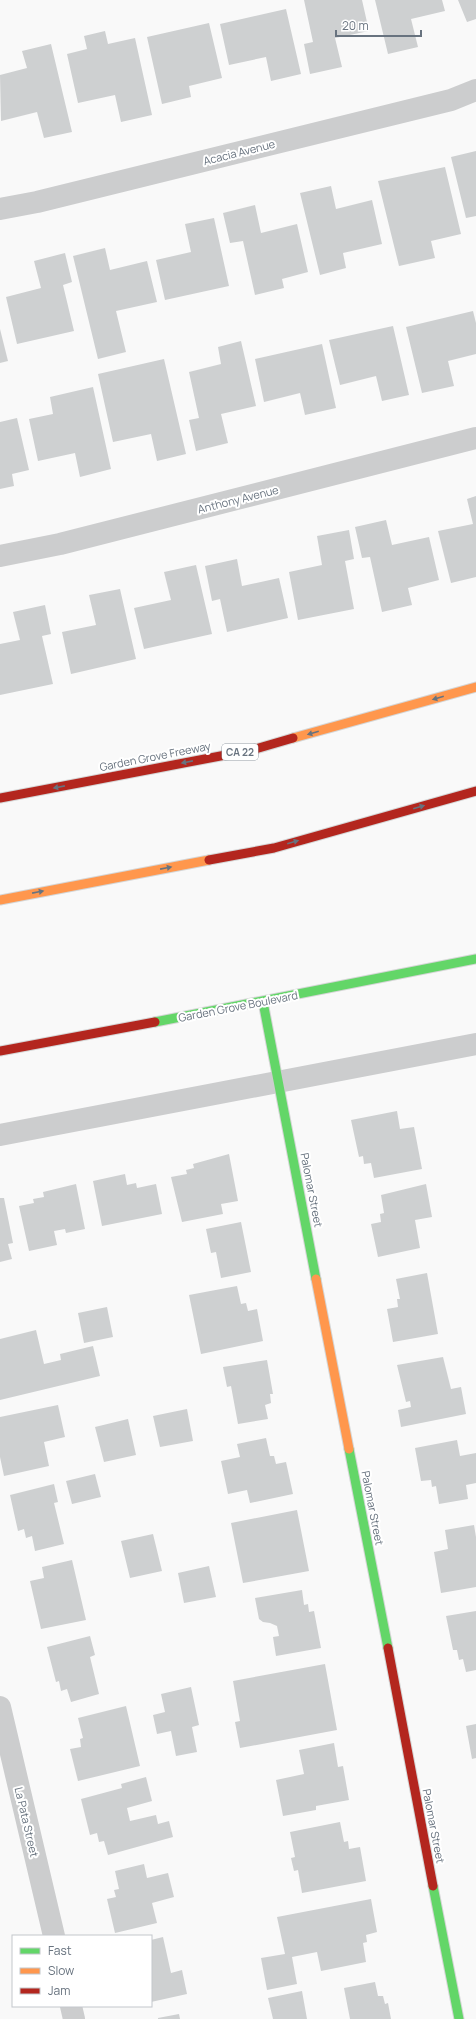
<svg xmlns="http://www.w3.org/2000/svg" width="476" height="2019" viewBox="0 0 476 2019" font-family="Manrope,sans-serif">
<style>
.building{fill:#ced0d1}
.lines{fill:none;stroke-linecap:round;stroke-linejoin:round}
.fast-casing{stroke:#d5d6d6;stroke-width:11}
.slow-casing{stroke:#d5d6d6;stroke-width:11}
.jam-casing{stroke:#d5d6d6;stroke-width:11}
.street{stroke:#cccdce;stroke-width:22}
.fast{stroke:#63d668;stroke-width:9}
.slow{stroke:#ff974d;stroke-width:9}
.jam{stroke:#b3261e;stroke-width:9}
.oneway{fill:#68737f}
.labels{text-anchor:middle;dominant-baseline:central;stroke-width:4;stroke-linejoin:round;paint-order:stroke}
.shield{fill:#fff;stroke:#959da5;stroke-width:1}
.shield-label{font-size:10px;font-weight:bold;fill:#68737f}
.street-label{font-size:11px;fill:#68737f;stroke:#fff}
</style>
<rect width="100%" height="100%" fill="#f9f9f9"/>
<!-- building -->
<path class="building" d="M 304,0 L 362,0 L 369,31 L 335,38 L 342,67 L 310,74 L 304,44 L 313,42 Z
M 375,0 L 442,0 L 445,11 L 411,19 L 418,47 L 388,54 Z
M 458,0 L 476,0 L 476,19 L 467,22 Z
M 286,9 L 301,74 L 271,81 L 266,57 L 229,65 L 220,24 Z
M 209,23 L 222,78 L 189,86 L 191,97 L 162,104 L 147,37 Z
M 105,31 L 108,44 L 135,38 L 152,115 L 121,122 L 115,95 L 78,103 L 67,54 L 87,49 L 84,36 Z
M 51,44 L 72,132 L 44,138 L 37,112 L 1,121 L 0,75 L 27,68 L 22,51 Z
M 476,151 L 476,216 L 466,218 L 451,157 Z
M 445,167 L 461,234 L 431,241 L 435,258 L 399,266 L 378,181 Z
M 331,186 L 336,209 L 372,200 L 382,244 L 343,253 L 346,268 L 320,275 L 300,193 Z
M 255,205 L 261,233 L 297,224 L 308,272 L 282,279 L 284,288 L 255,295 L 243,241 L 230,243 L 223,213 Z
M 214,218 L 229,286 L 165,300 L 156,260 L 191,252 L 185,224 Z
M 105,248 L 110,270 L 147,261 L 157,302 L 116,311 L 126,352 L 98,359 L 73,256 Z
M 65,253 L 72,282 L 63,285 L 74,331 L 17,344 L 6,297 L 41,288 L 34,261 Z
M 473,311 L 476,323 L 476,354 L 448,361 L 454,386 L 422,393 L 406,327 Z
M 393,326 L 409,395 L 382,401 L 376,376 L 340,385 L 329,340 Z
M 0,329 L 8,361 L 0,363 Z
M 241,341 L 256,406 L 221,414 L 228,443 L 196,451 L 189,420 L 199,418 L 189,372 L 221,364 L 218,347 Z
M 322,344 L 336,408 L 305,415 L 300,393 L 264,402 L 255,359 Z
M 164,359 L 186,454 L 157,461 L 151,434 L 113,442 L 98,374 Z
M 93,387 L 111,469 L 80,477 L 75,453 L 38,461 L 29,419 L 53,414 L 50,397 Z
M 17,418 L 29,470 L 12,474 L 14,486 L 0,489 L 0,422 Z
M 476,496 L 476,577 L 451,583 L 438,531 L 473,524 L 467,499 Z
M 386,520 L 392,545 L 429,537 L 439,580 L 408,588 L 412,605 L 382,612 L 370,557 L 362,558 L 355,527 Z
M 349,530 L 354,559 L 345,561 L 354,609 L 298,620 L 289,572 L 322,565 L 317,536 Z
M 237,559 L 242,586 L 279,578 L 288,618 L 227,632 L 220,599 L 212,601 L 205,566 Z
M 196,565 L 212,634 L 144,649 L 134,608 L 171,600 L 164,572 Z
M 120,589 L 136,659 L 71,674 L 62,632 L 96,625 L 89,595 Z
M 45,605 L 51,634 L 42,636 L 53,684 L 0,695 L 0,644 L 20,640 L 13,612 Z
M 397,1111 L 400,1129 L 414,1127 L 422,1169 L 374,1178 L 371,1163 L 364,1164 L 363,1156 L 359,1157 L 351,1120 Z
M 229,1154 L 238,1201 L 221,1204 L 223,1214 L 182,1222 L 171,1177 L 187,1174 L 186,1170 L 194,1168 L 193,1164 Z
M 125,1174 L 127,1185 L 136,1183 L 137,1188 L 156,1184 L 162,1214 L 102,1226 L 93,1181 Z
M 76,1184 L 85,1229 L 66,1233 L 65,1229 L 54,1231 L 57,1245 L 29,1251 L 19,1206 L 34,1203 L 33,1199 L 44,1197 L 43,1192 Z
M 426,1184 L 432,1217 L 415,1220 L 420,1248 L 378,1257 L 371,1224 L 381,1222 L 380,1214 L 384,1213 L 381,1195 Z
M 0,1198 L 4,1198 L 13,1243 L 8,1244 L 12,1259 L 0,1262 Z
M 241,1222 L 251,1272 L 221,1278 L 216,1252 L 211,1253 L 206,1229 Z
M 427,1273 L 438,1334 L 393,1342 L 387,1309 L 398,1307 L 397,1299 L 400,1299 L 396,1279 Z
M 237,1286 L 241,1304 L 246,1303 L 248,1311 L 257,1309 L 263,1341 L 201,1354 L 189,1295 Z
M 107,1307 L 113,1337 L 84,1343 L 78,1313 Z
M 36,1330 L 44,1364 L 61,1360 L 60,1354 L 93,1346 L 100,1376 L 0,1400 L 0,1339 Z
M 443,1357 L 451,1389 L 461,1387 L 466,1414 L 401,1427 L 398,1410 L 411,1407 L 410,1401 L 406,1402 L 397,1365 Z
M 267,1360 L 273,1394 L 270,1394 L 271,1403 L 265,1405 L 268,1419 L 238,1424 L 231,1386 L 227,1387 L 223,1367 Z
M 58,1405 L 65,1437 L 44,1442 L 49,1466 L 4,1476 L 0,1457 L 0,1417 Z
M 187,1409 L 193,1441 L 160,1447 L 153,1416 Z
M 128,1419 L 136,1455 L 104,1462 L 95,1427 Z
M 266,1438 L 270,1456 L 274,1456 L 276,1464 L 286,1462 L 293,1494 L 250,1503 L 247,1490 L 228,1494 L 221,1461 L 240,1457 L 237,1444 Z
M 457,1440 L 460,1456 L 476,1453 L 476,1483 L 466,1485 L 468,1499 L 439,1504 L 436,1486 L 432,1487 L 431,1480 L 421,1481 L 415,1448 Z
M 95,1474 L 101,1497 L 72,1504 L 66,1481 Z
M 54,1484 L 58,1502 L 54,1503 L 64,1544 L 35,1551 L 32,1536 L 26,1538 L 24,1529 L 18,1531 L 10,1495 Z
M 297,1510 L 309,1571 L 243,1583 L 231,1523 Z
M 474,1525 L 476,1537 L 476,1587 L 441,1593 L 434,1552 L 448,1549 L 445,1530 Z
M 153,1534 L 162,1571 L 130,1578 L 121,1541 Z
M 72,1560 L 86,1620 L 41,1629 L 30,1581 L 44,1578 L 42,1567 Z
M 209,1566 L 216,1597 L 184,1603 L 178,1573 Z
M 302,1590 L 304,1605 L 308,1604 L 309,1612 L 314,1611 L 321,1648 L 276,1656 L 273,1637 L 279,1636 L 277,1626 L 270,1623 L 263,1622 L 259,1619 L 255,1598 Z
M 476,1611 L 476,1670 L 466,1672 L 463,1659 L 459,1660 L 457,1650 L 453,1650 L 446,1616 Z
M 90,1636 L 95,1655 L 90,1657 L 99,1694 L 71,1702 L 67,1689 L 61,1691 L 59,1681 L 56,1682 L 47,1647 Z
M 325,1664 L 337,1730 L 240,1748 L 235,1722 L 240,1721 L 233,1681 Z
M 191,1687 L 199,1725 L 192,1727 L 197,1752 L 176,1756 L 171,1731 L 157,1734 L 153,1715 L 165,1712 L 161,1694 Z
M 126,1706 L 140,1766 L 78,1781 L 70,1749 L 81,1747 L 80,1739 L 83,1738 L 78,1718 Z
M 476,1724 L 476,1758 L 472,1759 L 466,1726 Z
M 334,1743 L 338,1767 L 343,1766 L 349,1800 L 316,1806 L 316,1810 L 283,1816 L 276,1780 L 304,1774 L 299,1750 Z
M 146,1777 L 152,1801 L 127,1808 L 130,1821 L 156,1815 L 158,1824 L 169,1821 L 173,1837 L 108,1855 L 104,1841 L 99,1842 L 97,1833 L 90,1835 L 81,1799 L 122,1788 L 121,1784 Z
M 340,1822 L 344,1842 L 348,1841 L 349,1849 L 360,1847 L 366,1881 L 302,1893 L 298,1870 L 294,1871 L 291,1858 L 295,1857 L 290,1832 Z
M 144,1864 L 147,1878 L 168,1873 L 174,1897 L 152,1903 L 157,1923 L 115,1933 L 107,1899 L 116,1897 L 114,1890 L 119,1889 L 115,1871 Z
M 371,1899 L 377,1932 L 366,1935 L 367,1942 L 363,1943 L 366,1962 L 321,1971 L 317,1952 L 292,1957 L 297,1984 L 267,1990 L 261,1958 L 285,1954 L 277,1917 Z
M 163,1937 L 171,1973 L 182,1970 L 187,1994 L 151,2002 L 151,1940 Z
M 375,1982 L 378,1996 L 383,1996 L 385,2004 L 388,2003 L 391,2019 L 350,2019 L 344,1988 Z
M 302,1991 L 307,2019 L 273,2019 L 268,1998 Z
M 179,2014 L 180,2019 L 158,2019 L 158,2018 Z"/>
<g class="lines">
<!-- fast casing -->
<g class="fast-casing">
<path id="fast" d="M 263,1002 L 316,1279
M 155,1022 L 476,959
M 349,1449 L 388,1648
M 433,1886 L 459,2019"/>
</g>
<!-- slow casing -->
<g class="slow-casing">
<path id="slow" d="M 293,738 L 476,687
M 0,900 L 209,860
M 316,1279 L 349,1449"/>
</g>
<!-- jam casing -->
<g class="jam-casing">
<path id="jam" d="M 0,798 L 252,750 L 293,738
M 209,860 L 274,848 L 476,791
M 0,1051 L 155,1022
M 388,1648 L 433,1886"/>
</g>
<!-- street -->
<path class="street" d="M 0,209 L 37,202 L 451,100 L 476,90
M 0,556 L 60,544 L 476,438
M 0,1135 L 476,1044
M 0,1707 L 54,1936
M 71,2006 L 74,2019"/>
<!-- fast -->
<use href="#fast" class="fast"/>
<!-- slow -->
<use href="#slow" class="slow"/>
<!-- jam -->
<use href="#jam" class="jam"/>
</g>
<!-- one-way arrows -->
<defs><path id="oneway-solid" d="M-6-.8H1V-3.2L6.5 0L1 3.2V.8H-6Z"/></defs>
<g class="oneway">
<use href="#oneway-solid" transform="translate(438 698) rotate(164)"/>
<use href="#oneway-solid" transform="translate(313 733) rotate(164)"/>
<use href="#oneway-solid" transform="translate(187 762) rotate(169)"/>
<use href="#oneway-solid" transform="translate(59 787) rotate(169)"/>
<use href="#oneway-solid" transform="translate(419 807) rotate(-16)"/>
<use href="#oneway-solid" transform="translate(293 842) rotate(-16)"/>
<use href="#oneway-solid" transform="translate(166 868) rotate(-11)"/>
<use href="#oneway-solid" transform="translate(38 892) rotate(-11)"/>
</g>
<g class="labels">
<!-- shield labels -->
<rect class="shield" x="222" y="744" width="36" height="16" rx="3"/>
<g class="shield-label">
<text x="240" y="752">CA 22</text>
</g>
<!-- street labels -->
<g class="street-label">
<text transform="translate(239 152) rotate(-14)">Acacia Avenue</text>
<text transform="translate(238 499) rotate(-14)">Anthony Avenue</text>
<text transform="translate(155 756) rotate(-11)">Garden Grove Freeway</text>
<text transform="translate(238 1006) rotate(-11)">Garden Grove Boulevard</text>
<text transform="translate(312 1190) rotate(79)">Palomar Street</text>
<text transform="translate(373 1508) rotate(79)">Palomar Street</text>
<text transform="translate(27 1822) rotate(77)">La Pata Street</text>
<text transform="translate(434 1826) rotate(79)">Palomar Street</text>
</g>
</g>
<!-- legend -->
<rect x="12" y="1935" width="140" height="72" fill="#ffffff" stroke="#c3c7cc"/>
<rect x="20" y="1948" width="20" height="6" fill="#63d668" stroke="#c3c7cc"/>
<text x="48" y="1955" font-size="12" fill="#68737f">Fast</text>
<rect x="20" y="1968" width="20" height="6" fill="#ff974d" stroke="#c3c7cc"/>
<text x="48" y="1975" font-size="12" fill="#68737f">Slow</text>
<rect x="20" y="1988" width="20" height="6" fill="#b3261e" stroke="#c3c7cc"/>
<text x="48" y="1995" font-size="12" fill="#68737f">Jam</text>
<!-- scale -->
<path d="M336 30v6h85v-6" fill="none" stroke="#68737f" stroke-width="2"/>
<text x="342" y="30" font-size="12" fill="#68737f" stroke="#ffffff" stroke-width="3" paint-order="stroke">20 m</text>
</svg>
